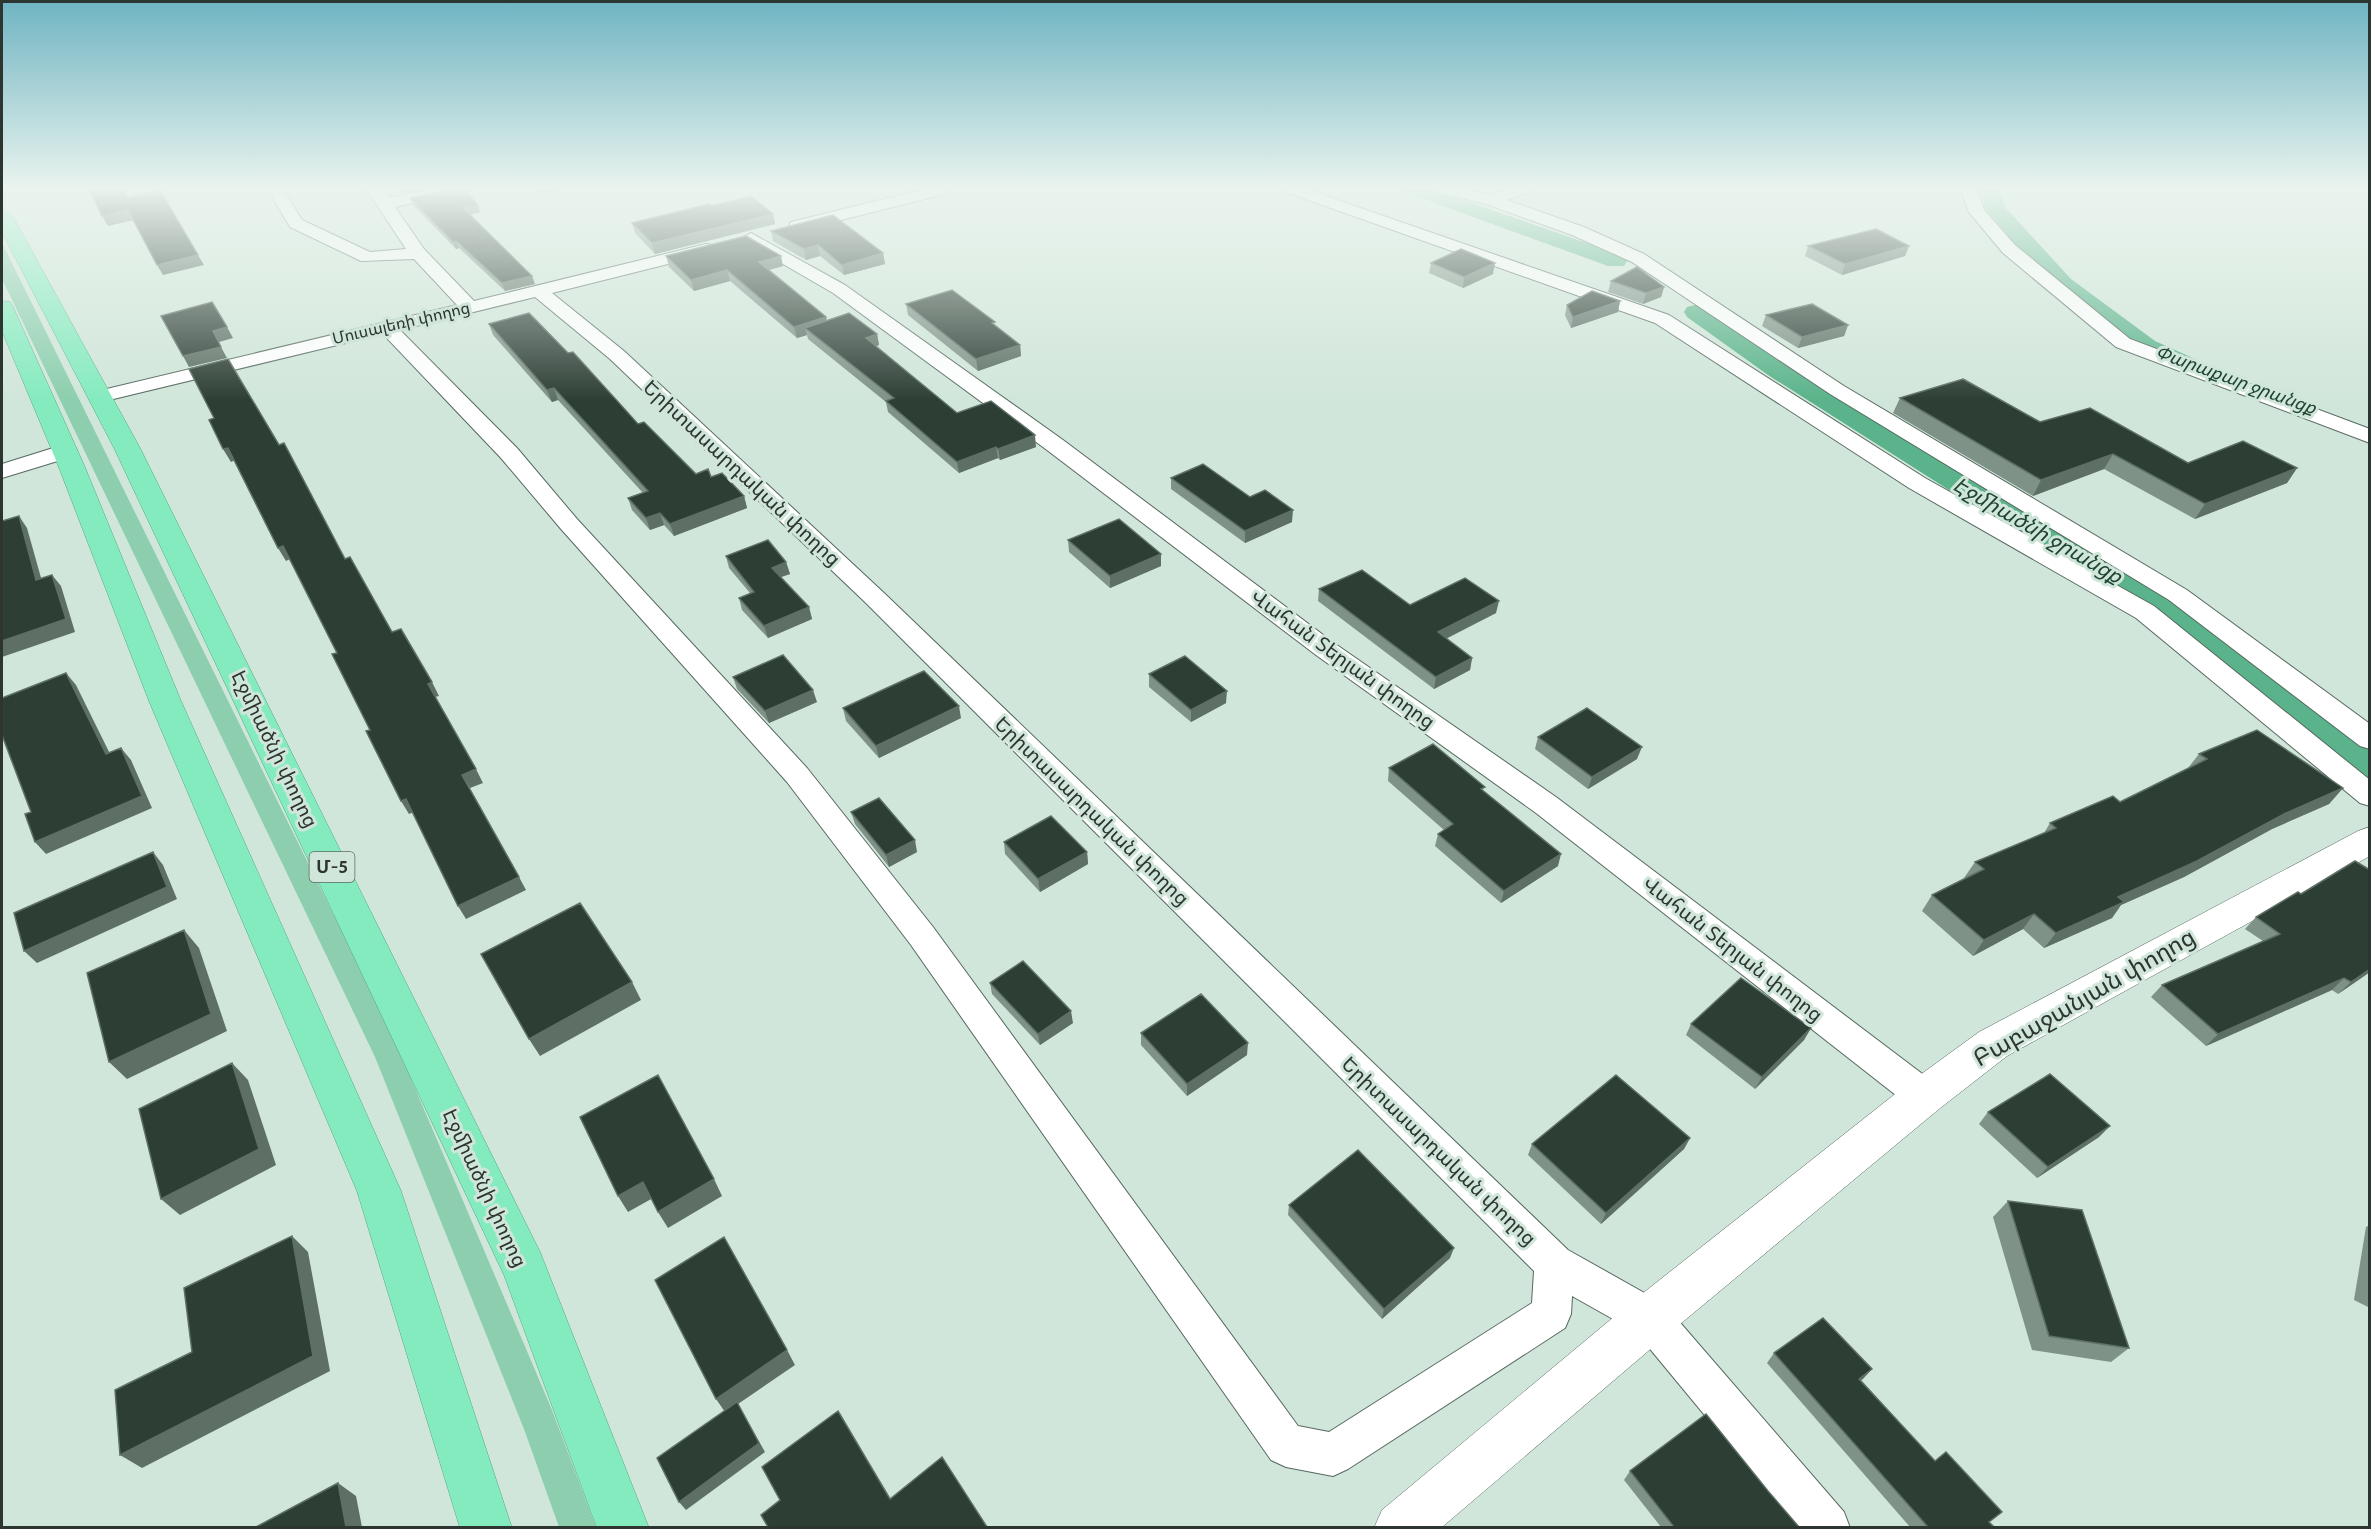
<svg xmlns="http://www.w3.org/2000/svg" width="2371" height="1529" viewBox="0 0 2371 1529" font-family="Cabin,'Noto Sans Armenian',sans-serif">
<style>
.green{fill:#8ccead}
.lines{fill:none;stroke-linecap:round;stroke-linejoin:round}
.canal{fill:#5ab38a;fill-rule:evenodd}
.minor-casing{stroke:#56685f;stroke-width:2}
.tertiary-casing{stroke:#56685f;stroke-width:1}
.trunk-casing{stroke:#52a881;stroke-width:1}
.minor{fill:#fff;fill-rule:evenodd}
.tertiary{fill:#fff;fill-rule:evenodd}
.trunk{fill:#84ebbe;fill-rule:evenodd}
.wall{fill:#7f9288}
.shaded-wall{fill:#5e7066}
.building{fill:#2d3e35;stroke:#5e7066;stroke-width:1.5}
.labels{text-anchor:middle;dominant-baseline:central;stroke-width:6;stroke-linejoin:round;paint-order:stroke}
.far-street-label{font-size:16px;fill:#2d3530;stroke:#d1e6da}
.far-water-label{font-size:18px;font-style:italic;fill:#1d4331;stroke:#d1e6da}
.shield{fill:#d1e6da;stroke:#5e6a63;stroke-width:1.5}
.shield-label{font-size:18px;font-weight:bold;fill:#2d3530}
.street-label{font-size:20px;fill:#2d3530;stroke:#d1e6da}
.water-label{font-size:21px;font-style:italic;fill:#1d4331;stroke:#d1e6da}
.near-street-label{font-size:24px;fill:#2d3530;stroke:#d1e6da}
</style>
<rect width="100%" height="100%" fill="#d1e6da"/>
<!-- green -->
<path class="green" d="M 2,243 L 389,1027 L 552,1410 L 596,1527 L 559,1527 L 524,1429 L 375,1057 L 2,279 Z"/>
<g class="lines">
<!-- canal -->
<path class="canal" d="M 1399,187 L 1426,187 L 1624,256 L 1627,261 L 1624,266 L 1608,266 L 1402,191 Z
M 1983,187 L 2001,187 L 2004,206 L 2071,279 L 2155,341 L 2195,359 L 2198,364 L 2195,369 C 2166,376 2076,309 2054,287 C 2030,264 2009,236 1987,211 L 1984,207 Z
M 1695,305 L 1703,307 L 1786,365 L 2013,506 L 2126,567 L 2370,748 L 2370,778 L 2358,775 L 2106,579 L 1993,518 L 1768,375 L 1687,317 L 1684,312 L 1687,307 Z"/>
<!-- minor casing -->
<g class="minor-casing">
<path id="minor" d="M 266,187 L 282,187 L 302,220 L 370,252 L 406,249 L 365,187 L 381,187 L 389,198 L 443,187 L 472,187 L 470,190 L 395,207 L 424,249 L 474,301 L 706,244 L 712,245 L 715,249 L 712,253 L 552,293 L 624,351 L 884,593 L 1568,1250 L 1664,1304 L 1844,1512 L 1850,1528 L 1798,1528 L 1636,1332 L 1572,1296 L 1571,1314 L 1565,1328 L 1348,1469 L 1333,1476 L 1286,1467 L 1271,1460 L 911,945 L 787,782 L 561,529 L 501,458 L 383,334 L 101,402 L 94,400 L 91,396 L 94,392 L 457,305 L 414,259 L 361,261 L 290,227 ZM 535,297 L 610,359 L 866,603 L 1534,1271 L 1532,1303 L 1329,1432 L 1298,1426 L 933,927 L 807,768 L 577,519 L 517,448 L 400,330 Z
M 933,187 L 953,187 L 941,195 L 797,231 L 789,226 L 791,222 Z
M 1278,187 L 1300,187 L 1669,315 L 1925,478 L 2154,606 L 2370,780 L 2370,806 L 2360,803 L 2136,618 L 1909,488 L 1655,323 L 1280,190 Z
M 1429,187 L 1455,187 L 1490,195 L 1515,187 L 1538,187 L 1536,190 L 1507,200 L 1584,227 L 1644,254 L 1844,386 L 2187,590 L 2370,724 L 2370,749 L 2360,746 L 2169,600 L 1830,394 L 1632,262 L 1572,235 L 1486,204 L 1431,190 Z
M 1960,187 L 1976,187 L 1984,210 L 2015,245 L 2130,339 L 2370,429 L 2370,443 L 2116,347 L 2003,253 L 1968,211 Z
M 751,233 L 845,285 L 1063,440 L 1334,643 L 1556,797 L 1937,1085 L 1942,1096 L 1937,1107 L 1924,1112 L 1911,1107 L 1536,813 L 1316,655 L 1047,450 L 833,293 L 745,242 L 742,238 Z
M 66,444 L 74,446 L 77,451 L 74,456 L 2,478 L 2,464 Z"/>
</g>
<!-- tertiary casing -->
<g class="tertiary-casing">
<path id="tertiary" d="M 2370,827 L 2370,856 L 2007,1056 L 1939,1109 L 1667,1335 L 1441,1528 L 1374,1528 L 1382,1510 L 1633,1301 L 1909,1083 L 1979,1032 L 2358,831 Z"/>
</g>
<!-- trunk casing -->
<g class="trunk-casing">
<path id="trunk" d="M 2,209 L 12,215 L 140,448 L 540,1252 L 649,1528 L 597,1528 L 504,1275 L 114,448 L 2,232 Z
M 2,301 L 10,302 L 13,307 L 84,465 L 181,701 L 401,1191 L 512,1528 L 460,1528 L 357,1191 L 149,701 L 58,465 L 2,331 Z"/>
</g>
<!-- minor -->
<use href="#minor" class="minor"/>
<!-- tertiary -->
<use href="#tertiary" class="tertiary"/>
<!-- trunk -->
<use href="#trunk" class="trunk"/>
</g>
<!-- wall -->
<path class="wall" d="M 396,187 L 434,187 L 402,193 Z
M 535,187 L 574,187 L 542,194 Z
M 410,198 L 480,212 L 470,215 L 535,284 L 505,291 L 459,248 L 456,249 L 413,205 Z
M 711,206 L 773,214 L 775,224 L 655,254 L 635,233 L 632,223 Z
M 771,231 L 883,253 L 885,264 L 844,275 L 820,256 L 806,260 L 773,241 Z
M 1808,246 L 1909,246 L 1905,256 L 1842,275 L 1805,256 Z
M 666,256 L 783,266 L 769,270 L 826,317 L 827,321 L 877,334 L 879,345 L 876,346 L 957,413 L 1036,447 L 1000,460 L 998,458 L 959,473 L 888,412 L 886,402 L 808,339 L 807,335 L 797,338 L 730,281 L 694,291 L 669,267 Z
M 1431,263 L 1493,274 L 1463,288 L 1429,273 Z
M 1611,281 L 1664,287 L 1661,297 L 1643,304 L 1608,292 Z
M 1620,301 L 1618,312 L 1571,328 L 1565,315 L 1567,305 Z
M 906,304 L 995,326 L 1020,345 L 1021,356 L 978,371 L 908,315 Z
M 1766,315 L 1848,325 L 1844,336 L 1798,348 L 1762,326 Z
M 489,324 L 568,353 L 638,424 L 696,474 L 711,477 L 744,496 L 747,508 L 674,536 L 664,525 L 650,530 L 632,510 L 628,498 L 643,493 L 558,400 L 552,402 L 493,335 Z
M 1900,398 L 2040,422 L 2188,463 L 2297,468 L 2287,483 L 2195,519 L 2104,469 L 2033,496 L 1893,413 Z
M 1171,478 L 1250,497 L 1292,522 L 1245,543 L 1171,489 Z
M 1068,540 L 1161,554 L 1161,566 L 1110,588 L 1069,552 Z
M 726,556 L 786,562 L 790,574 L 781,577 L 809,607 L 812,619 L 768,638 L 742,610 L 739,598 L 750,593 L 729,568 Z
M 1319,589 L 1410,605 L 1496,613 L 1446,639 L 1472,658 L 1470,670 L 1434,689 L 1318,601 Z
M 1149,674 L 1226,703 L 1191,722 L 1149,687 Z
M 733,677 L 817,702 L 769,723 L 737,689 Z
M 843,708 L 961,718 L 879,758 L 846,721 Z
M 1538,737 L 1637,759 L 1588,789 L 1535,749 Z
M 2199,754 L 2343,788 L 2329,804 L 2272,829 L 2184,877 L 2121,905 L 2112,918 L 2044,948 L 2023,929 L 1973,956 L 1922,911 L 1932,895 L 1965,879 L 1964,878 L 1975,862 L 2044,833 L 2050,823 L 2120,802 L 2188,768 Z
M 1389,768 L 1484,791 L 1558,866 L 1501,903 L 1435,846 L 1438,834 L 1444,830 L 1388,781 Z
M 851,812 L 917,852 L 889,867 L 855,824 Z
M 1004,842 L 1087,852 L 1088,864 L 1040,892 L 1005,854 Z
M 2256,917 L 2370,972 L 2338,994 L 2332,990 L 2206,1046 L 2151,997 L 2162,985 L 2263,941 L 2245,929 Z
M 990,983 L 1073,1023 L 1040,1045 L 992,994 Z
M 1691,1024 L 1811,1028 L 1804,1040 L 1755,1089 L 1686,1035 Z
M 1141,1033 L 1247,1055 L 1187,1096 L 1141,1045 Z
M 1988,1112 L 2099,1137 L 2037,1178 L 1979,1124 Z
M 1690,1138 L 1684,1149 L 1601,1224 L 1528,1155 L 1532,1144 Z
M 2008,1201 L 2129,1348 L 2111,1362 L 2032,1350 L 1993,1217 Z
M 1289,1205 L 1450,1258 L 1382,1319 L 1288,1215 Z
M 2370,1225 L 2370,1308 L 2354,1300 L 2366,1227 Z
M 1774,1353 L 1872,1369 L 1861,1380 L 1994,1527 L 1910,1527 L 1767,1363 Z
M 1630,1471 L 1768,1491 L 1799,1527 L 1661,1527 L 1624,1480 Z"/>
<!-- shaded-wall -->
<path class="shaded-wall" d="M 399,187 L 434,187 L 402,193 Z
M 539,187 L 574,187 L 542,194 Z
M 478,205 L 480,212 L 466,215 L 463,208 Z
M 128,210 L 134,220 L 108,226 L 102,216 Z
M 773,214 L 775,224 L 655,254 L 652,243 Z
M 456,241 L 459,248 L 456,249 L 453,242 Z
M 818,245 L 820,256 L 806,260 L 804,249 Z
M 1909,246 L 1905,256 L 1842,275 L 1845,264 Z
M 883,253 L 885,264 L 844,275 L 842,265 Z
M 198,255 L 204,265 L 163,275 L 157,265 Z
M 781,256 L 783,266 L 761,272 L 759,262 Z
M 1495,263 L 1493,274 L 1463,288 L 1464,277 Z
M 727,270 L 730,281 L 694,291 L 691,280 Z
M 532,276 L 535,284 L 505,291 L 502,283 Z
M 1664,287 L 1661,297 L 1643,304 L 1646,293 Z
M 1620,301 L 1618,312 L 1571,328 L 1573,317 Z
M 826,317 L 828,328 L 805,328 L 807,335 L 797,338 L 794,327 Z
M 1848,325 L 1844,336 L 1798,348 L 1802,337 Z
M 227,327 L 233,338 L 219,342 L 213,331 Z
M 877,334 L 879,345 L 868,349 L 866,338 Z
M 1020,345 L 1021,356 L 978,371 L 976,359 Z
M 221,347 L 227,358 L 189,367 L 183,356 Z
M 554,388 L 558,400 L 552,402 L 547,390 Z
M 1035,435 L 1036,447 L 1000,460 L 998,449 Z
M 996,447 L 998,458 L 959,473 L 957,462 Z
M 228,448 L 235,460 L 231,462 L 223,449 Z
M 2113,454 L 2104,469 L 2033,496 L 2041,480 Z
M 2297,468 L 2287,483 L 2195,519 L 2205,504 Z
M 744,496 L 747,508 L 674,536 L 670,524 Z
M 1293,510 L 1292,522 L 1245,543 L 1245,531 Z
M 660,513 L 664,525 L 650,530 L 646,518 Z
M 19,516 L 27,528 L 45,592 L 36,580 Z
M 283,546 L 290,559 L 286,561 L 278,548 Z
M 1161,554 L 1161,566 L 1110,588 L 1110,576 Z
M 786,562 L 790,574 L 775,579 L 772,568 Z
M 52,575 L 61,586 L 75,632 L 2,657 L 2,641 Z
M 1499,601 L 1496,613 L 1435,644 L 1438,632 Z
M 809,607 L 812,619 L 768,638 L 764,626 Z
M 1472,658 L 1470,670 L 1434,689 L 1436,677 Z
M 66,673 L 76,685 L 116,766 L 106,754 Z
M 432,682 L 439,696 L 435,697 L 428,684 Z
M 813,690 L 817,702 L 769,723 L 765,711 Z
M 1227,691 L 1226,703 L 1191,722 L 1191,710 Z
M 959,706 L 961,718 L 879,758 L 876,746 Z
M 1642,747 L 1637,759 L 1588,789 L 1592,777 Z
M 121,748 L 131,760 L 152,808 L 46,854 L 35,842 Z
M 476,769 L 483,783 L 470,788 L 462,775 Z
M 2343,788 L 2329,804 L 2272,829 L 2184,877 L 2121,905 L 2112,918 L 2044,948 L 2056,933 L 2118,897 L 2286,813 Z
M 406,799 L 414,812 L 409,814 L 401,801 Z
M 915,840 L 917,852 L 889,867 L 886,855 Z
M 153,852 L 163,865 L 177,899 L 37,963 L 24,951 Z
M 1087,852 L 1088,864 L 1040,892 L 1038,879 Z
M 1561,854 L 1558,866 L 1501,903 L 1504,891 Z
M 519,877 L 526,890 L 466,919 L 458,906 Z
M 2034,914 L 2023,929 L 1973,956 L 1984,940 Z
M 184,930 L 199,948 L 227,1031 L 127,1079 L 109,1062 Z
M 2370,969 L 2370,972 L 2338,994 L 2351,982 Z
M 2344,978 L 2332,990 L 2206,1046 L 2218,1034 Z
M 632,982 L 641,1000 L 540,1056 L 529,1039 Z
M 1071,1011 L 1073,1023 L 1040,1045 L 1038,1034 Z
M 1811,1028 L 1804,1040 L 1755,1089 L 1762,1077 Z
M 1248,1043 L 1247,1055 L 1187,1096 L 1187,1084 Z
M 232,1063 L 248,1080 L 276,1165 L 180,1215 L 161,1199 Z
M 2110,1126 L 2099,1137 L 2037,1178 L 2048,1167 Z
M 1690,1138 L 1684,1149 L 1601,1224 L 1606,1213 Z
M 714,1179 L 722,1196 L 668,1228 L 658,1212 Z
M 643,1182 L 653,1198 L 628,1212 L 618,1196 Z
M 292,1236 L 308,1252 L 330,1371 L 142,1468 L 120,1455 Z
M 1454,1248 L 1450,1258 L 1382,1319 L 1384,1309 Z
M 787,1350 L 795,1365 L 738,1404 L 765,1452 L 686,1510 L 679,1502 L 725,1412 L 716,1399 Z
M 1872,1369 L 1863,1379 L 1850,1388 L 1859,1379 Z
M 338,1483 L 356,1496 L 362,1527 L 346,1527 Z"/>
<!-- building -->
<path class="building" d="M 88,187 L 122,187 L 128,198 L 160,190 L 198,255 L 157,265 L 128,210 L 102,216 Z
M 462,187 L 478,205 L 463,208 L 532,276 L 502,283 L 456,241 L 453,242 L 410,198 Z
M 751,196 L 773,214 L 652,243 L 632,223 L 709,204 L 711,206 Z
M 833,215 L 883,253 L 842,265 L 818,245 L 804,249 L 771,231 Z
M 1876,229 L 1909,246 L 1845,264 L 1808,246 Z
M 746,236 L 781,256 L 759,262 L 826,317 L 794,327 L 727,270 L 691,280 L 666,256 Z
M 1461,249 L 1495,263 L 1464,277 L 1431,263 Z
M 1637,267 L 1664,287 L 1646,293 L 1611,281 Z
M 952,290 L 995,322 L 992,323 L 1020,345 L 976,359 L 906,304 Z
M 1592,291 L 1620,301 L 1573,317 L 1567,305 Z
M 212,302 L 227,327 L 213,331 L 221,347 L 183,356 L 161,316 Z
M 1812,304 L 1848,325 L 1802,337 L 1766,315 Z
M 529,313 L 568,353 L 573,352 L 638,424 L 644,422 L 696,474 L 708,469 L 711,477 L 722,473 L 744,496 L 670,524 L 660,513 L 646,518 L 628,498 L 648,491 L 554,388 L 547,390 L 489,324 Z
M 849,313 L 877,334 L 866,338 L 957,413 L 991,401 L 1035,435 L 998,449 L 996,447 L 957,462 L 886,401 L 894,398 L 805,328 Z
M 228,359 L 279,445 L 284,443 L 345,559 L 350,557 L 392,632 L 401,629 L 432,682 L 428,684 L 476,769 L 462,775 L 519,877 L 458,906 L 406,799 L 401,801 L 366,731 L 370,730 L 332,654 L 337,653 L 283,546 L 278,548 L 228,448 L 223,449 L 209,420 L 214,418 L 189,369 Z
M 1963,379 L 2040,422 L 2090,408 L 2188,463 L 2243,441 L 2297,468 L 2205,504 L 2113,454 L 2041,480 L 1900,398 Z
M 1203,464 L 1250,497 L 1265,490 L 1293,510 L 1245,531 L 1171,478 Z
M 19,516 L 36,580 L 52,575 L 66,619 L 2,641 L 2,521 Z
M 1119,519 L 1161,554 L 1110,576 L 1068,540 Z
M 768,540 L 786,562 L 772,568 L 809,607 L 764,626 L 739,598 L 754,592 L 726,556 Z
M 1362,570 L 1410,605 L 1465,578 L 1499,601 L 1438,632 L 1472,658 L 1436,677 L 1319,589 Z
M 783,655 L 813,690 L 765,711 L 733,677 Z
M 1185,656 L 1227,691 L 1191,710 L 1149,674 Z
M 924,671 L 959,706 L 876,746 L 843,708 Z
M 66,673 L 106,754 L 121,748 L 142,796 L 35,842 L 25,814 L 31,812 L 2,735 L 2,698 Z
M 1587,708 L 1642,747 L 1592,777 L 1538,737 Z
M 2257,730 L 2343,788 L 2286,813 L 2197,861 L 2118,897 L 2124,902 L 2056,933 L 2034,914 L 1984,940 L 1932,895 L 1984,869 L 1975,862 L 2056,828 L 2050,823 L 2113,796 L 2120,802 L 2207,759 L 2199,754 Z
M 1433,744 L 1485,787 L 1481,789 L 1561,854 L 1504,891 L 1438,834 L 1453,824 L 1389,768 Z
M 879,798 L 915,840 L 886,855 L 851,812 Z
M 1051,816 L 1087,852 L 1038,879 L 1004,842 Z
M 153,852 L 167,887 L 24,951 L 14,913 Z
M 2355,861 L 2370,870 L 2370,969 L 2351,982 L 2344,978 L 2218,1034 L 2162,985 L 2280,934 L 2256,917 L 2298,892 L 2301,894 Z
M 580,903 L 632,982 L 529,1039 L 481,954 Z
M 184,930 L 211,1014 L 109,1062 L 87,973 Z
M 1023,961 L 1071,1011 L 1038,1034 L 990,983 Z
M 1741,978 L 1811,1028 L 1762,1077 L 1691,1024 Z
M 1201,994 L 1248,1043 L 1187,1084 L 1141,1033 Z
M 232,1063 L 259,1149 L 161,1199 L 139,1109 Z
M 2050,1074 L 2110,1126 L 2048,1167 L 1988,1112 Z
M 658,1075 L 714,1179 L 658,1212 L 643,1182 L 618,1196 L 580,1117 Z
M 1616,1075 L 1690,1138 L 1606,1213 L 1532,1144 Z
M 1358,1150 L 1454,1248 L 1384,1309 L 1289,1205 Z
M 2008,1201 L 2082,1210 L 2129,1348 L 2049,1336 Z
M 292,1236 L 313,1356 L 120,1455 L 115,1390 L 192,1352 L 184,1288 Z
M 724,1237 L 787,1350 L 716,1399 L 655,1280 Z
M 1823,1318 L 1872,1369 L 1859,1379 L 1935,1461 L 1946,1452 L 2002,1512 L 1989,1522 L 1994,1527 L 1928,1527 L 1774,1353 Z
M 737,1402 L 759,1443 L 679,1502 L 657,1458 Z
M 838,1411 L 890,1499 L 942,1457 L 987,1527 L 768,1527 L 761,1515 L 780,1500 L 762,1467 Z
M 1706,1414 L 1768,1491 L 1799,1527 L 1674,1527 L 1630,1471 Z
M 338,1483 L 346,1527 L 256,1527 Z"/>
<!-- sky -->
<linearGradient id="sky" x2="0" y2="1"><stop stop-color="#6fb4c2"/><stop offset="0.47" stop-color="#eaf4ee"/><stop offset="1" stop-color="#eaf4ee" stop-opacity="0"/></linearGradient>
<rect width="2371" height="401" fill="url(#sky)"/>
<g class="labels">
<!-- far-street labels -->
<g class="far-street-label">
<text transform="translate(401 323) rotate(-13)">Մուսալեռի փողոց</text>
</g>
<!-- far-water labels -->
<g class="far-water-label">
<text transform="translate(2236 380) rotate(20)">Փարաքար ջրանցք</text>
</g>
<!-- shield labels -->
<rect class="shield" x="309.5" y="852" width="45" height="30" rx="4.5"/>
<g class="shield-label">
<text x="332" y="867">Մ-5</text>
</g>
<!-- street labels -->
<g class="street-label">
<text transform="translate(742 473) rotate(43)">Երիտասարդական փողոց</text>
<text transform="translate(1343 659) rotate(36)">Վահան Տերյան փողոց</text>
<text transform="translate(275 749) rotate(64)">Էջմիածնի փողոց</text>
<text transform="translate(1092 811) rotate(44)">Երիտասարդական փողոց</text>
<text transform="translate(1733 949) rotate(38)">Վահան Տերյան փողոց</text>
<text transform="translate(1439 1151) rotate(44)">Երիտասարդական փողոց</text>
<text transform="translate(485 1188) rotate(65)">Էջմիածնի փողոց</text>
</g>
<!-- water labels -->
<g class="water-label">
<text transform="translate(2038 530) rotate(30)">Էջմիածնի ջրանցք</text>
</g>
<!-- near-street labels -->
<g class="near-street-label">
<text transform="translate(2084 997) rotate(-30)">Բաբաջանյան փողոց</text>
</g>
</g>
<!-- border -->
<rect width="2371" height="1529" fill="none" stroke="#2d3530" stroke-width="6"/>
</svg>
